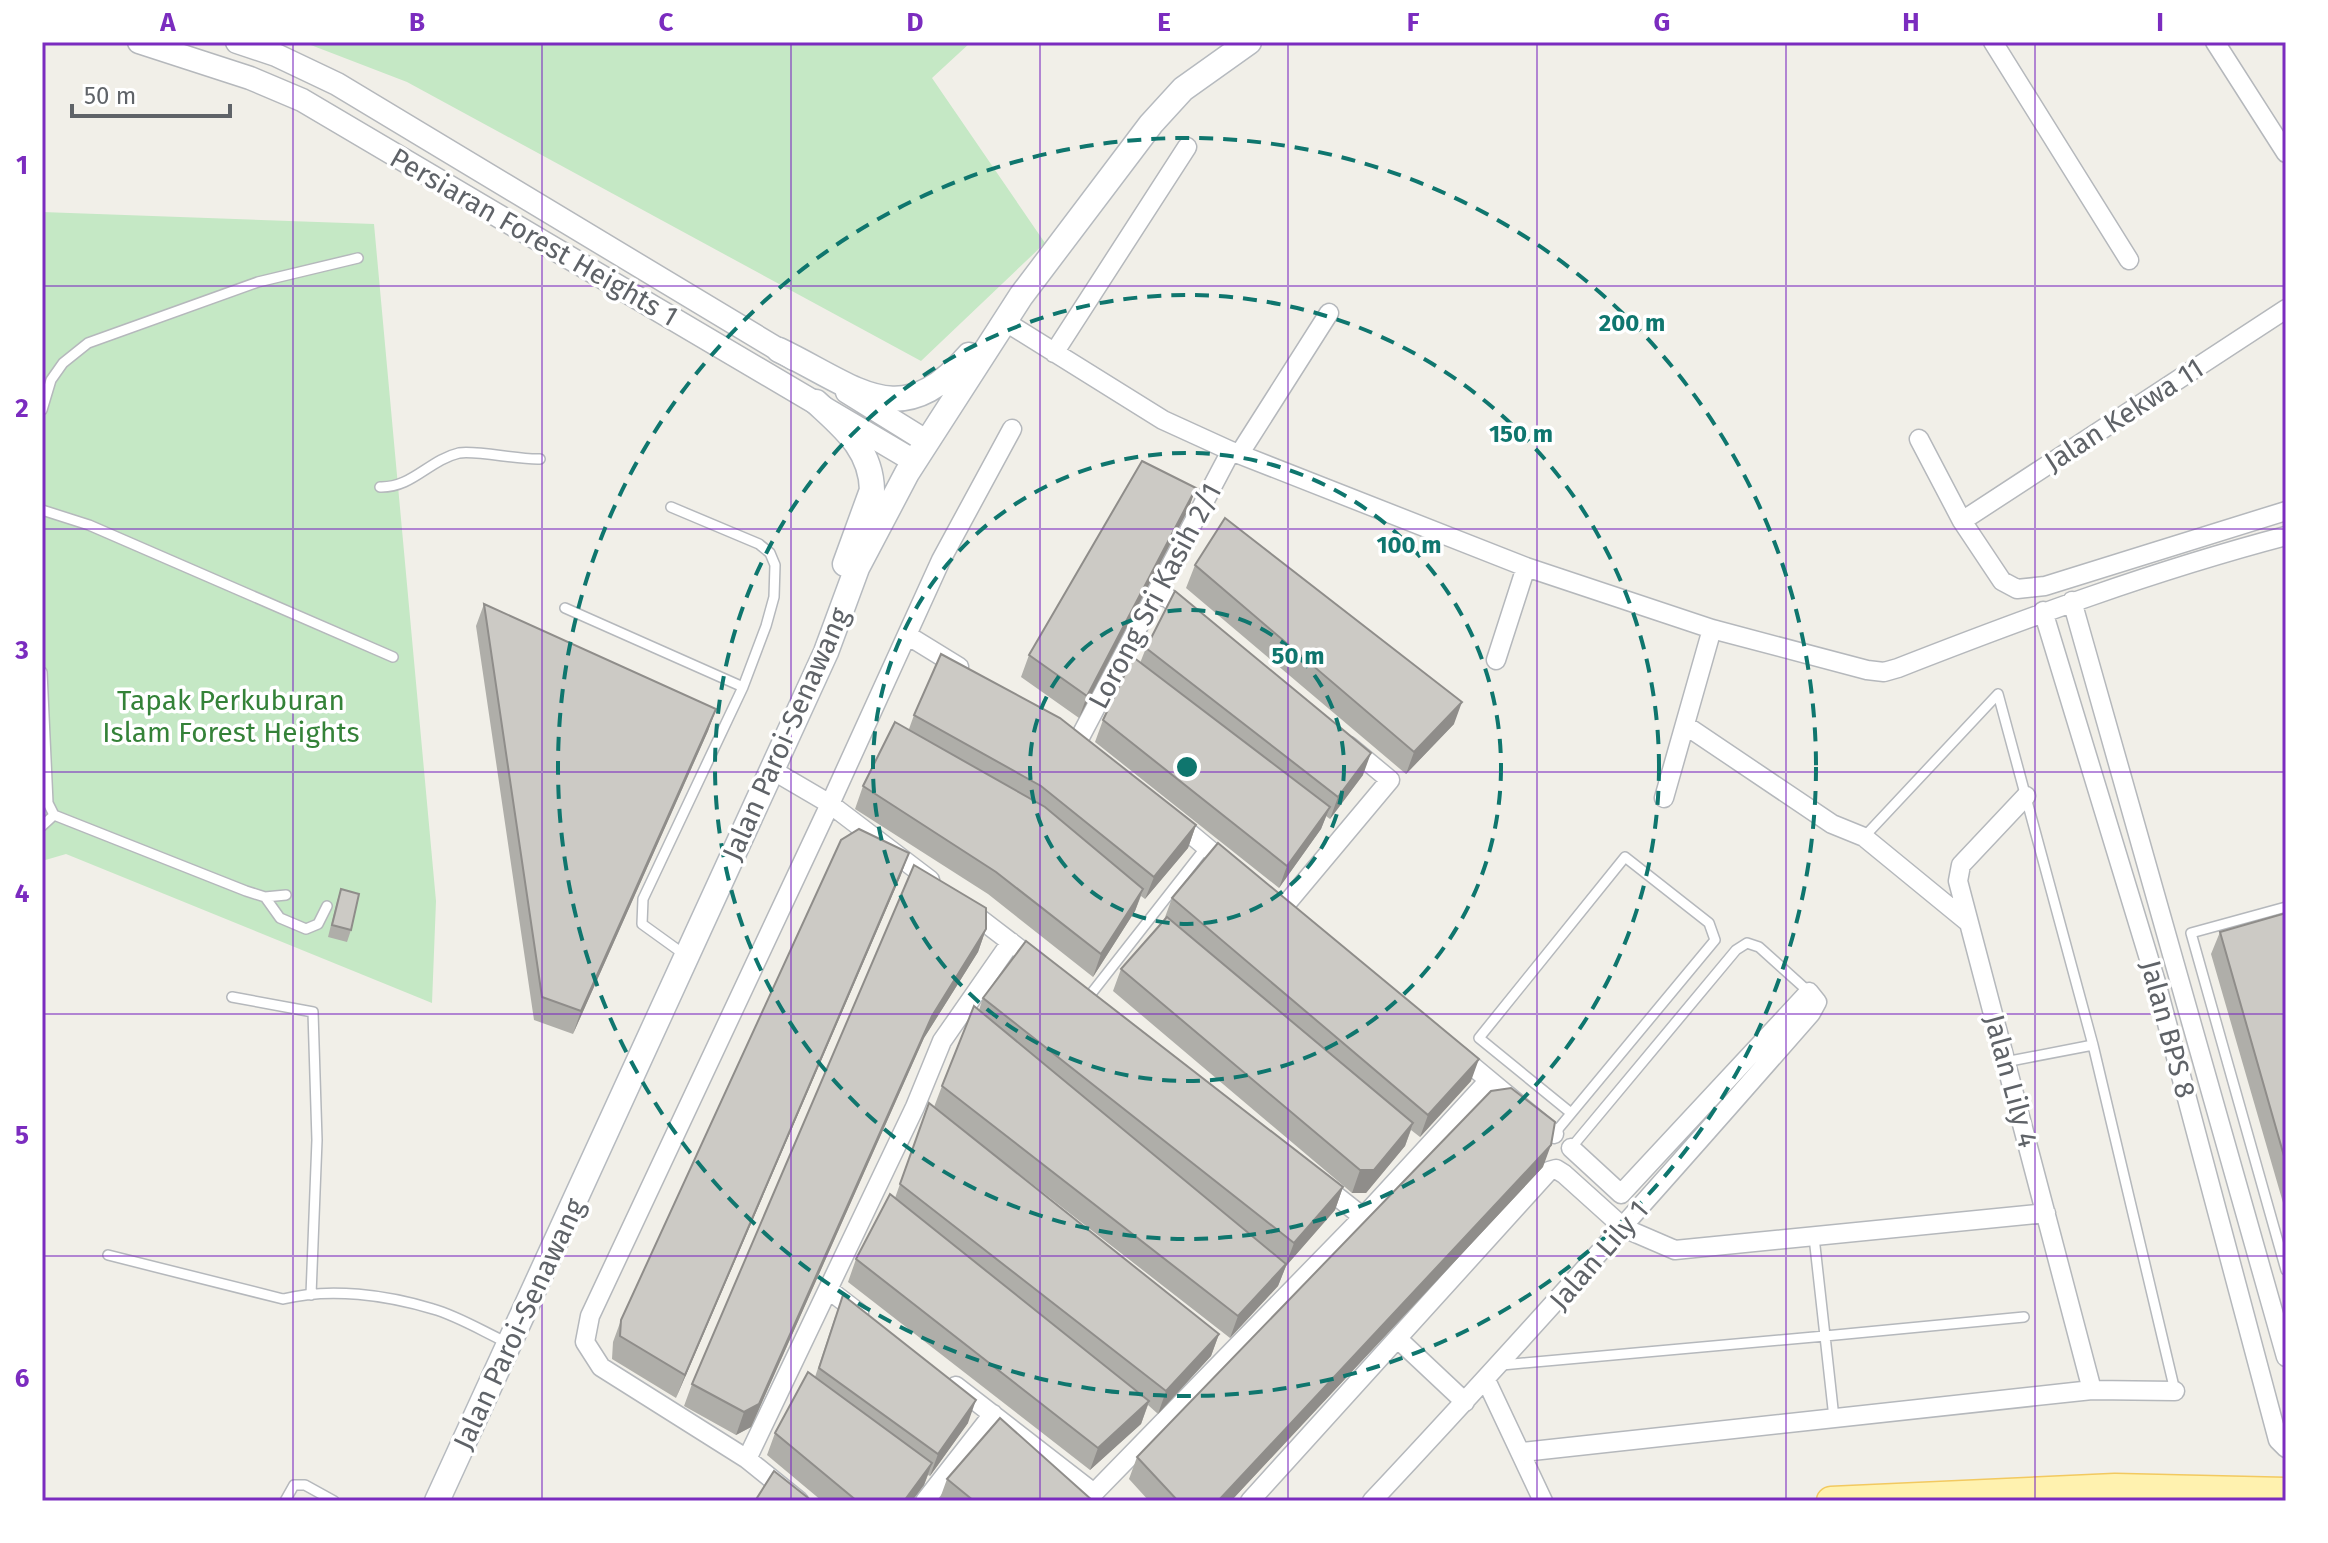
<svg xmlns="http://www.w3.org/2000/svg" width="2328" height="1543" viewBox="0 0 2328 1543" font-family="'Fira Sans',sans-serif">
<style>
.green{fill:#c5e8c5}
.lines{fill:none;stroke-linecap:round;stroke-linejoin:round}
.service-casing{stroke:#b5b8bc;stroke-width:12}
.minor-casing{stroke:#b5b8bc;stroke-width:21}
.tertiary-casing{stroke:#b5b8bc;stroke-width:25}
.secondary-casing{stroke:#b6babf;stroke-width:27}
.primary-casing{stroke:#f2c960;stroke-width:31}
.service{stroke:#fff;stroke-width:9}
.minor{stroke:#fff;stroke-width:18}
.tertiary{stroke:#fff;stroke-width:22}
.secondary{stroke:#fff;stroke-width:24}
.primary{stroke:#fff2af;stroke-width:28}
.wall{fill:#afaea9}
.shaded-wall{fill:#8f8d8a}
.building{fill:#cccac5;stroke:#8f8d8a;stroke-width:2}
.grid{fill:none;stroke:#7b2cbf;stroke-width:2;stroke-opacity:0.55}
.ring{fill:none;stroke:#0f766e;stroke-width:4;stroke-dasharray:14 10}
.labels{text-anchor:middle;dominant-baseline:central;stroke-width:7;stroke-linejoin:round;paint-order:stroke}
.street-label{font-size:28px;fill:#5f6368;stroke:#fff}
.park-label{font-size:28px;fill:#348238;stroke:#fff}
.centre{fill:#0f766e;stroke:#fff;stroke-width:4}
.ring-label{font-size:24px;text-anchor:middle;font-weight:bold;fill:#0f766e;stroke:#fff;stroke-width:7;stroke-linejoin:round;paint-order:stroke}
.neatline{fill:none;stroke:#7b2cbf;stroke-width:3}
.grid-label{font-size:26px;text-anchor:middle;font-weight:bold;fill:#7b2cbf}
</style>
<rect width="100%" height="100%" fill="#f1efe8"/>
<!-- green -->
<path class="green" d="M 303,42 L 971,42 L 932,78 L 1045,243 L 921,361 L 407,82 Z
M 42,212 L 374,224 L 436,901 L 432,1003 L 66,854 L 42,861 Z"/>
<g class="lines">
<!-- service casing -->
<g class="service-casing">
<path id="service" d="M 42,410 L 51,380 L 63,363 L 88,343 L 258,282 L 358,258
M 380,487 C 412,488 429,460 459,453 C 477,450 518,460 540,459
M 671,507 L 759,544 L 770,553 L 775,565 L 774,597 L 766,626 L 743,687 L 643,899 L 642,924 L 685,955
M 42,510 L 89,525 L 393,657
M 565,608 L 743,687
M 42,672 L 48,803 L 54,815 L 246,891 L 265,897 L 286,895
M 1998,694 L 2093,1045 L 2175,1391
M 42,826 L 54,815
M 1864,837 L 1998,694
M 265,897 L 280,918 L 306,929 L 318,924 L 327,906
M 2286,907 L 2191,933 L 2286,1270
M 232,997 L 313,1012 L 317,1140 L 311,1295
M 1087,999 L 1206,847
M 2005,1062 L 2093,1045
M 1554,1134 L 1715,940 L 1709,923 L 1625,857 L 1479,1038 L 1571,1113
M 1571,1148 L 1736,950 L 1747,943 L 1759,947 L 1809,992
M 1814,1237 L 1825,1336 L 2024,1317
M 108,1255 L 283,1299 C 330,1287 387,1295 433,1309 C 458,1316 484,1332 508,1343
M 1502,1365 L 1825,1336 L 1834,1418
M 285,1501 L 294,1485 L 305,1485 L 334,1501"/>
</g>
<!-- minor casing -->
<g class="minor-casing">
<path id="minor" d="M 1993,42 L 2129,260
M 2215,42 L 2286,153
M 1004,321 L 1163,420 L 1231,451 L 1526,567 L 1712,629 L 1867,670 L 1884,672 L 1898,668 C 2026,618 2153,571 2286,536
M 1054,353 L 1187,147
M 1919,439 L 1962,521 L 2002,581 L 2017,589 L 2045,586 L 2286,511
M 1240,453 L 1329,313
M 1962,521 L 2286,309
M 1158,590 L 1187,614
M 2072,601 L 2286,1357
M 2043,611 L 2156,982 L 2278,1440 L 2286,1448
M 907,635 L 959,667
M 1496,660 L 1526,567
M 1685,725 L 1832,824 L 1864,837 L 1969,923
M 1078,741 L 1231,451
M 772,770 L 830,804 L 930,880
M 2026,796 L 1961,865 L 1958,881 L 2092,1390
M 1664,798 L 1712,629
M 1175,821 L 1229,866
M 966,908 L 1038,963
M 1282,909 L 1390,780 L 1349,746
M 1459,1055 L 1554,1134
M 1320,1183 L 1363,1217
M 829,1290 L 859,1313
M 1399,1340 L 1465,1402
M 1486,1380 L 1543,1501
M 956,1386 L 1094,1493 L 1363,1217 L 1489,1080
M 1523,1452 L 2092,1390 L 2175,1391
M 747,1459 L 915,1107 L 942,1041 L 1011,942
M 799,1501 L 747,1459 L 601,1367 L 585,1342 L 590,1316 L 830,804 L 941,560 L 1012,429
M 925,1501 L 993,1414
M 1250,1501 L 1549,1171 L 1556,1169 L 1564,1174 L 1624,1228 L 1675,1250 L 2046,1213
M 1372,1501 C 1522,1341 1667,1178 1811,1013 L 1817,1002 L 1809,992 L 1621,1194 L 1571,1148"/>
</g>
<!-- tertiary casing -->
<g class="tertiary-casing">
<path id="tertiary" d="M 139,42 L 250,78 L 302,100 L 914,461
M 237,42 L 276,55 L 337,84 L 794,359
M 847,392 L 926,441"/>
</g>
<!-- secondary casing -->
<g class="secondary-casing">
<path id="secondary" d="M 779,350 C 858,388 900,435 969,355
M 816,402 C 844,428 871,449 872,490 L 845,564
M 437,1501 L 826,652 L 857,568 L 907,473 L 1021,296 L 1151,124 L 1183,89 L 1249,42"/>
</g>
<!-- primary casing -->
<g class="primary-casing">
<path id="primary" d="M 1831,1501 L 2115,1488 L 2286,1492"/>
</g>
<!-- service -->
<use href="#service" class="service"/>
<!-- minor -->
<use href="#minor" class="minor"/>
<!-- tertiary -->
<use href="#tertiary" class="tertiary"/>
<!-- secondary -->
<use href="#secondary" class="secondary"/>
<!-- primary -->
<use href="#primary" class="primary"/>
</g>
<!-- wall -->
<path class="wall" d="M 1196,488 L 1188,510 L 1079,718 L 1021,677 L 1029,655 Z
M 1195,565 L 1454,724 L 1406,774 L 1186,588 Z
M 484,604 L 716,709 L 708,731 L 573,1034 L 534,1020 L 476,626 Z
M 1146,648 L 1363,775 L 1330,819 L 1326,816 L 1321,829 L 1279,888 L 1095,742 L 1103,720 L 1140,663 Z
M 914,715 L 1196,825 L 1188,848 L 1145,899 L 1141,896 L 1135,911 L 1093,977 L 988,894 L 855,809 L 863,786 L 909,729 Z
M 901,875 L 676,1398 L 612,1359 L 613,1342 L 621,1320 Z
M 341,889 L 351,930 L 347,942 L 328,937 L 337,901 Z
M 1172,898 L 1471,1081 L 1420,1137 L 1411,1130 L 1405,1146 L 1366,1193 L 1352,1193 L 1113,991 L 1121,969 L 1164,920 Z
M 2286,913 L 2286,1213 L 2211,954 L 2220,932 Z
M 986,929 L 978,952 L 924,1038 L 751,1427 L 736,1435 L 684,1406 L 692,1384 Z
M 983,998 L 1343,1187 L 1335,1210 L 1286,1266 L 1278,1286 L 1230,1338 L 1000,1159 L 1219,1334 L 1211,1356 L 1158,1414 L 1148,1405 L 1141,1424 L 1090,1470 L 848,1282 L 856,1259 L 895,1198 L 929,1103 L 934,1107 L 942,1086 L 979,1010 Z
M 1543,1167 L 1231,1501 L 1149,1501 L 1129,1479 L 1137,1457 Z
M 835,1317 L 968,1423 L 930,1476 L 928,1475 L 924,1485 L 912,1501 L 822,1501 L 767,1455 L 775,1433 L 815,1377 Z
M 947,1479 L 1093,1501 L 939,1501 Z"/>
<!-- shaded-wall -->
<path class="shaded-wall" d="M 1196,488 L 1188,510 L 1079,718 L 1087,696 Z
M 1462,702 L 1454,724 L 1406,774 L 1414,752 Z
M 716,709 L 708,731 L 573,1034 L 581,1011 Z
M 1371,753 L 1363,775 L 1330,819 L 1338,797 Z
M 1330,807 L 1321,829 L 1279,888 L 1287,866 Z
M 1196,825 L 1188,848 L 1145,899 L 1154,877 Z
M 909,853 L 901,875 L 676,1398 L 685,1375 Z
M 1143,889 L 1135,911 L 1093,977 L 1101,954 Z
M 986,929 L 978,952 L 924,1038 L 751,1427 L 736,1435 L 744,1412 L 932,1016 Z
M 1479,1059 L 1471,1081 L 1420,1137 L 1428,1115 Z
M 1413,1123 L 1405,1146 L 1366,1193 L 1352,1193 L 1360,1170 Z
M 1551,1145 L 1543,1167 L 1231,1501 L 1218,1501 Z
M 1343,1187 L 1335,1210 L 1286,1266 L 1278,1286 L 1230,1338 L 1238,1316 L 1286,1264 L 1294,1243 Z
M 1219,1334 L 1211,1356 L 1158,1414 L 1166,1391 Z
M 976,1400 L 968,1423 L 930,1476 L 938,1454 Z
M 1149,1401 L 1141,1424 L 1090,1470 L 1098,1448 Z
M 932,1463 L 924,1485 L 912,1501 L 904,1501 Z"/>
<!-- building -->
<path class="building" d="M 1142,461 L 1196,488 L 1087,696 L 1029,655 Z
M 1225,518 L 1462,702 L 1414,752 L 1195,565 Z
M 1175,591 L 1371,753 L 1338,797 L 1146,648 Z
M 484,604 L 716,709 L 581,1011 L 542,997 Z
M 941,654 L 1060,718 L 1196,825 L 1154,877 L 1041,786 L 914,715 Z
M 1133,657 L 1330,807 L 1287,866 L 1103,720 Z
M 895,722 L 1045,807 L 1143,889 L 1101,954 L 996,872 L 863,786 Z
M 859,829 L 909,853 L 685,1375 L 620,1336 L 621,1320 L 841,840 Z
M 1218,843 L 1479,1059 L 1428,1115 L 1172,898 Z
M 914,865 L 986,908 L 986,929 L 932,1016 L 759,1404 L 744,1412 L 692,1384 Z
M 341,889 L 359,894 L 351,930 L 332,925 Z
M 2286,913 L 2286,1163 L 2220,932 Z
M 1167,917 L 1413,1123 L 1374,1170 L 1360,1170 L 1121,969 Z
M 1026,941 L 1343,1187 L 1294,1243 L 983,998 Z
M 974,1006 L 1286,1264 L 1238,1316 L 942,1086 Z
M 1511,1088 L 1555,1122 L 1551,1145 L 1218,1501 L 1178,1501 L 1137,1457 L 1491,1091 Z
M 929,1103 L 1219,1334 L 1166,1391 L 900,1184 Z
M 890,1194 L 1149,1401 L 1098,1448 L 856,1259 Z
M 843,1295 L 976,1400 L 938,1454 L 819,1368 Z
M 808,1372 L 932,1463 L 904,1501 L 857,1501 L 775,1433 Z
M 1000,1418 L 1093,1501 L 974,1501 L 947,1479 Z
M 774,1471 L 812,1501 L 755,1501 Z"/>
<!-- grid -->
<path class="grid" d="M 293,42 L 293,1501M 542,42 L 542,1501M 791,42 L 791,1501M 1040,42 L 1040,1501M 1288,42 L 1288,1501M 1537,42 L 1537,1501M 1786,42 L 1786,1501M 2035,42 L 2035,1501M 42,286 L 2286,286M 42,529 L 2286,529M 42,772 L 2286,772M 42,1014 L 2286,1014M 42,1256 L 2286,1256"/>
<!-- distance rings -->
<g class="ring">
<circle cx="1187" cy="767" r="157"/>
<circle cx="1187" cy="767" r="314"/>
<circle cx="1187" cy="767" r="472"/>
<circle cx="1187" cy="767" r="629"/>
</g>
<g class="labels">
<!-- street labels -->
<g class="street-label">
<text transform="translate(534 237) rotate(30)">Persiaran Forest Heights 1</text>
<text transform="translate(2124 415) rotate(-33)">Jalan Kekwa 11</text>
<text transform="translate(1155 596) rotate(-62)">Lorong Sri Kasih 2/1</text>
<text transform="translate(786 734) rotate(-66)">Jalan Paroi-Senawang</text>
<text transform="translate(2168 1029) rotate(75)">Jalan BPS 8</text>
<text transform="translate(2011 1081) rotate(75)">Jalan Lily 4</text>
<text transform="translate(1599 1255) rotate(-49)">Jalan Lily 1</text>
<text transform="translate(519 1324) rotate(-65)">Jalan Paroi-Senawang</text>
</g>
<!-- park labels -->
<g class="park-label">
<text x="231" y="700">Tapak Perkuburan<tspan x="231" dy="32">Islam Forest Heights</tspan></text>
</g>
</g>
<circle cx="1187" cy="767" r="12" class="centre"/>
<g class="ring-label">
<text x="1632" y="331">200 m</text>
<text x="1521" y="442">150 m</text>
<text x="1409" y="553">100 m</text>
<text x="1298" y="664">50 m</text>
</g>
<!-- border -->
<rect width="2328" height="1543" fill="none" stroke="#ffffff" stroke-width="88"/>
<!-- scale -->
<path d="M72 104v12h158v-12" fill="none" stroke="#5f6368" stroke-width="4"/>
<text x="84" y="104" font-size="24" fill="#5f6368" stroke="#ffffff" stroke-width="6" paint-order="stroke">50 m</text>
<rect x="44" y="44" width="2240" height="1455" class="neatline"/>
<g class="grid-label">
<text x="168" y="31">A</text>
<text x="417" y="31">B</text>
<text x="666" y="31">C</text>
<text x="915" y="31">D</text>
<text x="1164" y="31">E</text>
<text x="1413" y="31">F</text>
<text x="1662" y="31">G</text>
<text x="1911" y="31">H</text>
<text x="2160" y="31">I</text>
<text x="22" y="174">1</text>
<text x="22" y="417">2</text>
<text x="22" y="659">3</text>
<text x="22" y="902">4</text>
<text x="22" y="1144">5</text>
<text x="22" y="1387">6</text>
</g>
</svg>
